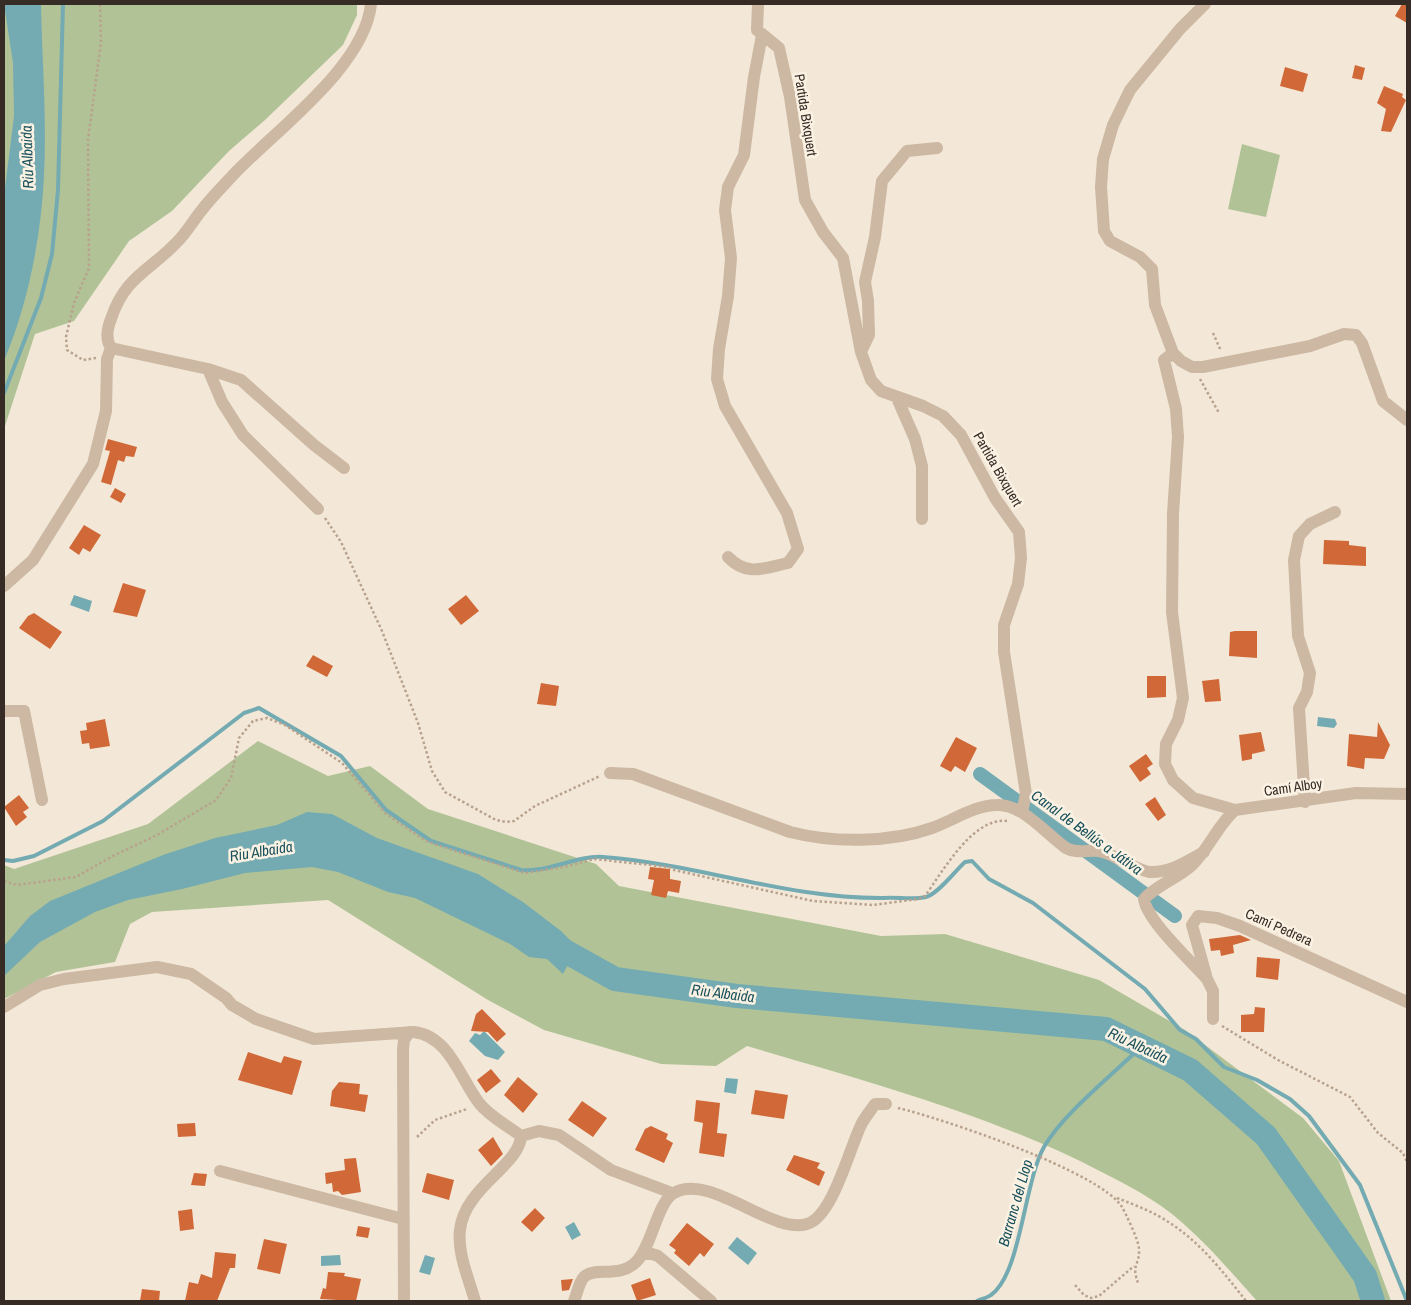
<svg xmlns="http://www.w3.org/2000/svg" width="1411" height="1305" viewBox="0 0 1411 1305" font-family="'Archivo Narrow',sans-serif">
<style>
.green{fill:#b1c396}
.water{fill:#74abb2}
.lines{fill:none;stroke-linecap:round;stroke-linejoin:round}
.stream{stroke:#74abb2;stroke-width:4}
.canal{stroke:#74abb2;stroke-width:14}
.river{stroke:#74abb2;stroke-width:24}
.building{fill:#d06838}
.path{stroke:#b8a28d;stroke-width:2.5;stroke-dasharray:2.5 2.5;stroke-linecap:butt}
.minor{stroke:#ccb8a3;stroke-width:12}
.labels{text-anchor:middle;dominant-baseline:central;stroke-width:5;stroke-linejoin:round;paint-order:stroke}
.street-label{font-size:14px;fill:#362c25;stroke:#fbf2e4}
.water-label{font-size:15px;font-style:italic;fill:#18515b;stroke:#fbf2e4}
</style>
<rect width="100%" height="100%" fill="#f3e8d7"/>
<!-- green -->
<path class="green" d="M 4,4 L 357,4 L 357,15 L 343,45 L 265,120 L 229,151 L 172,211 L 129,241 L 74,321 L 35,334 L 4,429 Z
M 1242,144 L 1280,155 L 1266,217 L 1228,209 Z
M 258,741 L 328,776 L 370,766 L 428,809 L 596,864 L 619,886 L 881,936 L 945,934 L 1099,980 L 1185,1030 L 1303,1118 L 1339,1161 L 1391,1301 L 1257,1301 C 1230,1271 1204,1240 1172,1214 C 1144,1192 1111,1177 1080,1161 C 974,1110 859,1079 747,1046 L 716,1066 L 661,1064 L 544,1030 L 488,1000 L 328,900 L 152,912 L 130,924 L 115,962 L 56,972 L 4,999 L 4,865 L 14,869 L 148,824 Z"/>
<!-- water -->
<path class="water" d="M 4,4 L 41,4 C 42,61 47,119 44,176 C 41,238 28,304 4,361 L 4,196 L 14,116 L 13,63 Z
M 74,595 L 92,601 L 89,612 L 70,605 Z
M 1318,717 L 1335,719 L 1337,724 L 1334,728 L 1317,726 Z
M 307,812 L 332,814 L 377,838 L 478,874 L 523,902 L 561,931 L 577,947 L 563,974 L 547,959 L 529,957 L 510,944 L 415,898 L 388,892 L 338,872 L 312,867 L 245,873 L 182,889 L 128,900 L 95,912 L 40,942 L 4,976 L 4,946 L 30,916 L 50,901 L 163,855 L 215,838 L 277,825 Z
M 484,1031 L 505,1052 L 498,1060 L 485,1056 L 469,1041 L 475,1033 L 480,1035 Z
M 726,1078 L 738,1079 L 736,1094 L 724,1092 Z
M 574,1222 L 581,1235 L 572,1240 L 565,1227 Z
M 737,1237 L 757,1253 L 748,1265 L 728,1248 Z
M 340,1255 L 341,1265 L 321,1266 L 321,1256 Z
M 425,1255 L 435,1258 L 430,1275 L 419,1272 Z"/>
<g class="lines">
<!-- stream -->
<path class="stream" d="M 4,393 L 41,298 L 52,254 L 58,190 L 63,4
M 4,860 L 13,861 L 34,856 L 103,821 L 244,713 L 259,708 L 341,756 L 386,810 L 431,841 L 521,870 C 549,873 576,855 603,857 C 698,864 788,899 884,898 C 897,897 914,900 926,897 C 938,894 955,871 965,862 L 972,861 L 989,879 L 1033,903 L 1145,989 L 1180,1030 L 1196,1039 L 1224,1067 L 1257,1080 L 1290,1099 L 1309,1116 L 1360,1185 L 1407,1301
M 977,1301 C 981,1299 987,1298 991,1295 C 1021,1274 1024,1182 1044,1147 C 1063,1114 1113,1074 1142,1046"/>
<!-- canal -->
<path class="canal" d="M 980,774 L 1175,916"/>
<!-- river -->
<path class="river" d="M 545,940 L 615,979 L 737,996 L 1106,1029 L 1190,1070 L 1266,1136 L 1365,1276 L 1373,1301"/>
</g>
<!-- building -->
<path class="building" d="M 1402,4 L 1407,4 L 1407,23 L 1395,16 Z
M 1355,65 L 1365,68 L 1362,80 L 1352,78 Z
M 1285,67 L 1308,74 L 1303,92 L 1280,86 Z
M 1384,86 L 1403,94 L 1402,97 L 1406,100 L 1391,132 L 1381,131 L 1386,109 L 1377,103 Z
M 108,439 L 137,447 L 134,457 L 126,456 L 124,462 L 118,460 L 111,485 L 101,482 L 110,451 L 105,450 Z
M 115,488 L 126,494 L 121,503 L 110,497 Z
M 84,525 L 101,535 L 90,552 L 83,548 L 79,555 L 69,548 Z
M 1324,540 L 1349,541 L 1349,545 L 1366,547 L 1366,566 L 1323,564 Z
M 123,583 L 146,590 L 137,617 L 113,612 Z
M 466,595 L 479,611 L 461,625 L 448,609 Z
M 34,613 L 62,632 L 50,649 L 19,628 L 28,616 Z
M 1235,631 L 1257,631 L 1257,658 L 1229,656 L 1230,632 Z
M 313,655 L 333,666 L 327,677 L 306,666 Z
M 1147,676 L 1166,676 L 1166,697 L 1147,698 Z
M 1219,679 L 1221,701 L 1205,702 L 1202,681 Z
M 541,683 L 559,686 L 556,706 L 537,704 Z
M 105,719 L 110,746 L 90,749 L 89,743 L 82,744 L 80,731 L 87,730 L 86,723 Z
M 1378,722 L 1390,745 L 1384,759 L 1365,758 L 1364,769 L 1347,766 L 1349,734 L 1377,737 Z
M 1261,732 L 1265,751 L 1252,754 L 1252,759 L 1242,761 L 1239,735 Z
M 956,737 L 977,748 L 965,772 L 955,766 L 951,772 L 940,766 Z
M 1146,754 L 1153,764 L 1147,768 L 1151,774 L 1140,782 L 1129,766 Z
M 19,795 L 29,808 L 23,812 L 27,817 L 16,826 L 4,807 Z
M 1155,797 L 1166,815 L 1158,821 L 1145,804 Z
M 650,867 L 670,869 L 670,879 L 681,881 L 679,893 L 668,891 L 666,898 L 651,895 L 654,880 L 648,879 Z
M 1240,935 L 1251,940 L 1233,945 L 1234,953 L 1221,956 L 1220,950 L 1211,951 L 1209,939 Z
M 1257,957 L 1280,959 L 1278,980 L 1256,977 Z
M 1255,1007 L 1265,1008 L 1264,1032 L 1241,1032 L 1241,1015 L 1254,1014 Z
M 482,1009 L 506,1034 L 497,1042 L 488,1032 L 471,1031 L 476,1014 Z
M 248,1052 L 281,1063 L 284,1056 L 302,1061 L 292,1095 L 238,1080 Z
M 491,1069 L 501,1081 L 486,1093 L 477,1080 Z
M 518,1077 L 538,1094 L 523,1113 L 504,1095 Z
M 339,1082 L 360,1084 L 359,1094 L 368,1095 L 365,1112 L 330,1106 L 332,1091 Z
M 755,1090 L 788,1095 L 784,1119 L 751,1114 Z
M 696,1100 L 720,1103 L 717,1133 L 727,1134 L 724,1157 L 699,1153 L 703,1123 L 694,1121 Z
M 582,1101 L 607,1118 L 593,1137 L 568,1120 Z
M 195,1123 L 196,1136 L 178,1137 L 177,1124 Z
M 651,1126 L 668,1134 L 666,1139 L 673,1143 L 664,1163 L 635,1150 L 645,1129 Z
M 493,1137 L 503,1154 L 491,1166 L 478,1150 Z
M 794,1155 L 820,1163 L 817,1168 L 825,1172 L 819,1186 L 786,1170 Z
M 356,1158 L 361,1192 L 342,1195 L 338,1191 L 333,1192 L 332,1183 L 326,1184 L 325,1173 L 345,1170 L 344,1159 Z
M 194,1173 L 207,1174 L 205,1186 L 191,1185 Z
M 427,1173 L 454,1180 L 449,1200 L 422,1192 Z
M 535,1208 L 545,1218 L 532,1232 L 521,1222 Z
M 192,1209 L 194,1229 L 180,1231 L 178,1211 Z
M 687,1223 L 714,1244 L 704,1257 L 700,1253 L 689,1266 L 674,1253 L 676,1250 L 669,1245 Z
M 358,1226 L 370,1228 L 368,1238 L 356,1236 Z
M 264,1239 L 287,1244 L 280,1274 L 257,1269 Z
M 215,1252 L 236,1254 L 235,1268 L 230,1268 L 217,1301 L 185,1301 L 189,1282 L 198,1284 L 201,1274 L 212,1278 Z
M 328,1272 L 345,1273 L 344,1276 L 361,1279 L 356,1301 L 320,1299 L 323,1288 L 326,1289 Z
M 650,1278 L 656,1295 L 637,1301 L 631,1285 Z
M 573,1279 L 569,1290 L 562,1291 L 561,1280 Z
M 142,1289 L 160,1291 L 159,1301 L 140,1301 Z"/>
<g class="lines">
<!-- path -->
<path class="path" d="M 1213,333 L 1221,351
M 96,358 L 83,360 L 67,350 L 66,337 L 74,303 L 89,268 L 88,140 L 101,42 L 100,4
M 1200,379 L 1219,413
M 325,518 L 341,542 L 382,631 L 418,723 L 432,771 L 445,792 L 496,820 L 506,822 L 514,821 L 535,806 L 600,776
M 4,881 L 17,885 L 76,877 L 113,856 L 157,835 L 216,800 L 231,778 L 239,738 L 253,721 L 267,718 L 285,725 L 342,763 L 385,813 L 424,840 L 434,844 L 525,873 L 564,867 L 594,859 L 669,867 L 674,870 L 813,901 L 873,905 L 918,899 L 925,896 C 943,871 973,817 1007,821
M 1222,1026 L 1278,1060 L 1350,1097 L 1378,1133 L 1403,1153 L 1407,1162
M 898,1108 C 941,1118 1101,1172 1122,1207 C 1126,1214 1139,1241 1139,1249 C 1140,1266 1130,1264 1139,1285
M 417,1137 L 435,1120 L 467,1109
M 1117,1198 C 1135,1205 1154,1212 1170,1223 C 1201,1243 1224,1273 1246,1301
M 1075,1285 L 1084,1295 L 1091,1298 L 1099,1296 L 1134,1266"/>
<!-- minor -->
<path class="minor" d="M 758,4 L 757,30 L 779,48 L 790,97 L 805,200 L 823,232 L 843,258 L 861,352 L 871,380 L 881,391 L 923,406 L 943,416 L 961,435 L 995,498 L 1019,532 L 1021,558 L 1018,584 L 1004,625 L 1004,652 L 1026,794 L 1022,812
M 1205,4 L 1180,29 L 1130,90 L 1113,125 L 1103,159 L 1101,187 L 1104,231 L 1110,241 L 1140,257 L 1152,269 L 1155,305 L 1173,353 L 1181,361 L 1192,367 L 1203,367 L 1310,346 L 1344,334 L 1356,335 L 1362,343 L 1383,401 L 1407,420
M 861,352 L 869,335 L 868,301 L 865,282 L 875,237 L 882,181 L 907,151 L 937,148
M 1173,353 L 1164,360 L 1176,409 L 1178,437 L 1173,514 L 1172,612 L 1183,698 L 1178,720 L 1166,744 L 1165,764 L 1173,780 L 1193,798 L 1235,810
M 208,369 L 222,402 L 243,435 L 318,509
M 897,398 L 915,439 L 922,466 L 922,519
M 344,468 L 314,445 L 241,380 L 208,369 L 111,348 C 105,339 107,329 111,319 C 125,276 150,271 178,241 C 187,232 193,221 201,211 C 211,198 223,186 234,174 C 276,130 365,66 371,4
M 728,557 C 747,577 764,568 788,563 L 798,549 L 787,513 L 725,406 L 717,379 L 719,349 L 728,296 L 731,258 L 725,210 L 728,187 L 744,155 L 754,77 L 762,35
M 4,586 L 33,560 L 93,464 L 106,411 L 107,359 L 111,348
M 4,711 L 24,711 L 42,800
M 610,773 L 633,774 L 790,832 C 833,843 890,843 932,828 C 952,821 975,805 997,805 C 1023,804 1046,834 1066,848 C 1078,855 1091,848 1103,852 C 1119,857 1132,868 1149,872 C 1170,873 1186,862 1204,852
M 1305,802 L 1299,708 L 1307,692 L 1310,673 L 1298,636 L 1294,560 L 1299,536 L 1310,524 L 1335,512
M 1206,975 L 1192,925 L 1198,916 L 1217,918 L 1240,926 L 1407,1002
M 4,1007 L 40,985 L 64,979 L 157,967 L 191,974 L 226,998 L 232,1005 L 256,1019 L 314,1039 L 414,1032 C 449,1036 460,1078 479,1103 C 490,1117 507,1125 521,1136 C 520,1165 464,1188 460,1230 C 457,1253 469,1279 475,1301
M 1213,1019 L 1213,991 L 1207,979 C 1191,961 1147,921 1144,899 C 1157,885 1178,878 1192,865 C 1209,849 1217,826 1235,810 L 1356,793 L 1407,794
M 521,1136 L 539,1131 L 559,1135 L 611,1170 L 672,1193
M 220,1171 L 403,1219
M 642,1255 L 649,1253 L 658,1256 L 711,1301
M 404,1301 L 403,1050 L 404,1040 L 409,1032
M 574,1301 C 577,1294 579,1282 584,1277 C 595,1266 619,1279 636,1262 C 652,1247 657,1202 674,1193 C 710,1172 772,1235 807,1224 C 833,1217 850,1146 862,1123 C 866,1116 871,1110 875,1104 L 886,1104"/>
</g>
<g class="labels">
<!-- street labels -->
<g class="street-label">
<text transform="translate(806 115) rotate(81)">Partida Bixquert</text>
<text transform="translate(998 469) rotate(60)">Partida Bixquert</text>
<text transform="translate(1293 787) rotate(-8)">Camí Alboy</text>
<text transform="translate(1279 927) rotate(24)">Camí Pedrera</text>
</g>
<!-- water labels -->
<g class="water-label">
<text transform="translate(27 157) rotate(-92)">Riu Albaida</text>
<text transform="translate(1087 832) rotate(36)">Canal de Bellús a Játiva</text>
<text transform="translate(261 851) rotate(-9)">Riu Albaida</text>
<text transform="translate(723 993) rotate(7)">Riu Albaida</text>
<text transform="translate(1138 1045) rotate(25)">Riu Albaida</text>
<text transform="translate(1015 1203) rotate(-74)">Barranc del Llop</text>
</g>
</g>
<!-- border -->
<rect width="1411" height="1305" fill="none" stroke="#362c25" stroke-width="10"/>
</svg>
